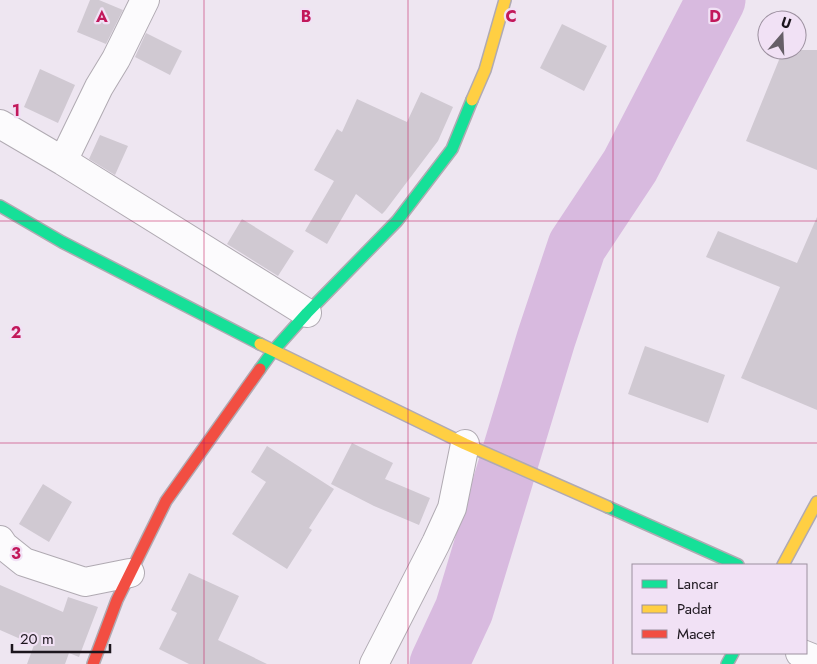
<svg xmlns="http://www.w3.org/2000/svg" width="817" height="664" viewBox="0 0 817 664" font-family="Jost,sans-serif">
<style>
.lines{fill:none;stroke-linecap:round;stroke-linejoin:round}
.river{stroke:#d8badf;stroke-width:59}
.building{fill:#d0c9d2}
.street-casing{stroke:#b0aab2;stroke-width:30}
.fast-casing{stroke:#b0aab2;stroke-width:14}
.slow-casing{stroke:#b0aab2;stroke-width:14}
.jam-casing{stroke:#b0aab2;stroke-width:14}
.street{stroke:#fcfbfd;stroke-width:28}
.fast{stroke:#16e098;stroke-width:11}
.slow{stroke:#ffcf43;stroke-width:11}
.jam{stroke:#f24e42;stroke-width:11}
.grid{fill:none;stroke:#c2185b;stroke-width:1;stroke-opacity:0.55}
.grid-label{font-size:16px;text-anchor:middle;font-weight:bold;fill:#c2185b;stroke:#f1e1f5;stroke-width:4.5;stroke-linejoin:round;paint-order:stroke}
</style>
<rect width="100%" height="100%" fill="#eee6f1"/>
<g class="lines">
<!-- river -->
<path class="river" d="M 439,664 L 464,610 L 546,339 L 577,246 L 630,166 L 716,0"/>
</g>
<!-- building -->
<path class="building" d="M 90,0 L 99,0 L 123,10 L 106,44 L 77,32 Z
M 562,24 L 607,46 L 584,91 L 540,68 Z
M 146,33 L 182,51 L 170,75 L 135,57 Z
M 783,50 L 817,50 L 817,170 L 746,141 Z
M 40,69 L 75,85 L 58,123 L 24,107 Z
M 421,92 L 453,107 L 438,141 L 385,211 L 382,214 L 356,194 L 327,244 L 305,231 L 334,181 L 314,170 L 337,129 L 342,132 L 357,99 L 407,122 Z
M 100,135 L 128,146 L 115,175 L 89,159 Z
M 817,217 L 817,410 L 741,378 L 780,287 L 706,257 L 718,231 L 797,263 Z
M 242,219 L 294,251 L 278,276 L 227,244 Z
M 645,346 L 725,375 L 708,423 L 628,394 Z
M 352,443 L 393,463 L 385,479 L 430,498 L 419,525 L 374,506 L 331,484 Z
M 267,446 L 334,489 L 309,528 L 312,530 L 287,569 L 232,534 L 266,482 L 251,472 Z
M 43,484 L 72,502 L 49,542 L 19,524 Z
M 189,573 L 239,596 L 218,640 L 267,664 L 189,664 L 159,649 L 177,613 L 171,610 Z
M 0,585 L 63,612 L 68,597 L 98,607 L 79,657 L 69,653 L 65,664 L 27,664 L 34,645 L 0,630 Z"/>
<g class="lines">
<!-- street casing -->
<g class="street-casing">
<path id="street" d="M 0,124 L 63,161 L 307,313
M 63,161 L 99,87 L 116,59 L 145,0
M 0,540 L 4,546 L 24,562 L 85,582 L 130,573
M 800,653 L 817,660
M 374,664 L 436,543 L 452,508 L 465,444"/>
</g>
<!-- fast casing -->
<g class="fast-casing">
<path id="fast" d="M 0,206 L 62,242 L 260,344
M 260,369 L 273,351 L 307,313 L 397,221 L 452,149 L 472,100
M 608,507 L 738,565
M 727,664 L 733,653"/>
</g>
<!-- slow casing -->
<g class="slow-casing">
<path id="slow" d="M 472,100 L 485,70 L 505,0
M 260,344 L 465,444 L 608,507
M 783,565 L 817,502"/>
</g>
<!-- jam casing -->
<g class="jam-casing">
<path id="jam" d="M 93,664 L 117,600 L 166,501 L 260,369"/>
</g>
<!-- street -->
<use href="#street" class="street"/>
<!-- fast -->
<use href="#fast" class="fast"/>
<!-- slow -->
<use href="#slow" class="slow"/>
<!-- jam -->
<use href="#jam" class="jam"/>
</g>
<!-- grid -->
<path class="grid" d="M 204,0 L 204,664M 408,0 L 408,664M 613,0 L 613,664M 0,221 L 817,221M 0,443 L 817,443"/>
<g class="grid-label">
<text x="102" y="22">A</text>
<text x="306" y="22">B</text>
<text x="511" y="22">C</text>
<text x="715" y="22">D</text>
<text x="16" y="116">1</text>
<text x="16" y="338">2</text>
<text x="16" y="559">3</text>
</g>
<!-- legend -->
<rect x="632" y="564" width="175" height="90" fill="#f1e1f5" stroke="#9c909f"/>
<rect x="642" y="580" width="25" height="8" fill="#16e098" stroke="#9c909f"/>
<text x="677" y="589" font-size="15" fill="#1c161d">Lancar</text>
<rect x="642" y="605" width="25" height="8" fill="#ffcf43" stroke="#9c909f"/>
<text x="677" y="614" font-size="15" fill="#1c161d">Padat</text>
<rect x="642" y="630" width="25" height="8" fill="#f24e42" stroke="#9c909f"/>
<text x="677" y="639" font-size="15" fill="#1c161d">Macet</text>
<!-- north arrow -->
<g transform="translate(782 35) rotate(19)"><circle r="24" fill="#f1e1f5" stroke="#9c909f"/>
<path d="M0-4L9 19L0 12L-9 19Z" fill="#665f67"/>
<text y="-8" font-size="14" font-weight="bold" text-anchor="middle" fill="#1c161d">U</text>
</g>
<!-- scale -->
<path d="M12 644v8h98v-8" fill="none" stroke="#1c161d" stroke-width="2.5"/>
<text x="20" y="644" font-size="15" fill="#1c161d" stroke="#f1e1f5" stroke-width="4" paint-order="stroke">20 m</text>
</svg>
